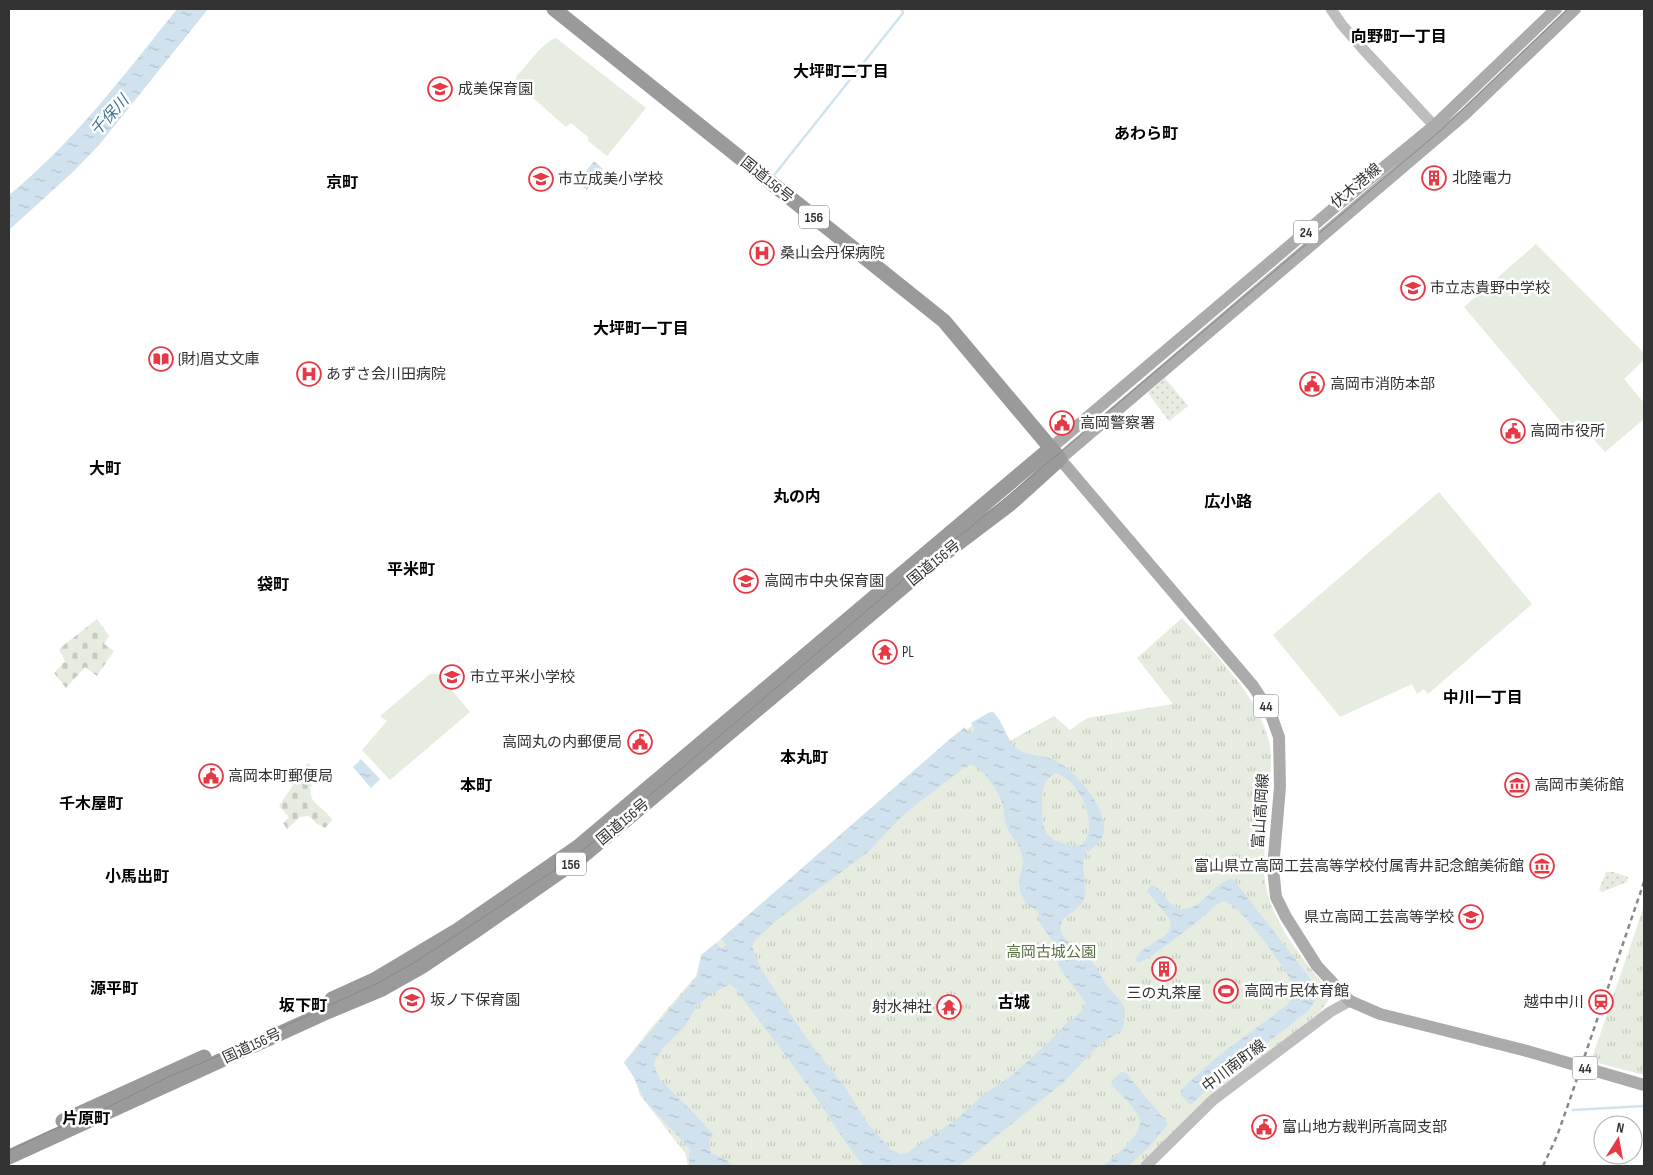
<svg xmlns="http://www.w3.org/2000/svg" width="1653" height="1175" viewBox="0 0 1653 1175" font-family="'Sofia Sans Condensed','Noto Sans JP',sans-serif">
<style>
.grass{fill:url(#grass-dots)}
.cemetery{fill:url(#cemetery-stones)}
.park{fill:url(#park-tufts)}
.pitch{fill:#e6ecdf}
.water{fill:url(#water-ripples);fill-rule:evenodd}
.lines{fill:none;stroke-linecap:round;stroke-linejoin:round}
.stream{stroke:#cfe2ee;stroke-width:2.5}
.secondary{stroke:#bdbdbd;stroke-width:11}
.primary{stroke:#ababab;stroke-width:12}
.highway{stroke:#9a9a9a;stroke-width:15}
.tram{stroke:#888;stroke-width:1}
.rail{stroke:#888;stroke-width:2.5;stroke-dasharray:5 4;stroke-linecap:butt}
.primary-bridge{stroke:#ababab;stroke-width:12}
.labels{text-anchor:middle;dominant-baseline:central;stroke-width:5;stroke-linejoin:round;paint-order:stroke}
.shield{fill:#fff;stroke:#707070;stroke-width:1}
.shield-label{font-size:14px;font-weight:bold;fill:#333}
.poi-label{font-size:15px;fill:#333;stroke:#fff;text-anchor:start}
.street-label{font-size:15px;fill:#333;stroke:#fff}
.park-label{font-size:15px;fill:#56703f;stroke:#fff}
.neighbourhood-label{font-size:16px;font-weight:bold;fill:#000;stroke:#fff}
.water-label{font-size:16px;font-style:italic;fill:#3f7597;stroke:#fff}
</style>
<defs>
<pattern id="grass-dots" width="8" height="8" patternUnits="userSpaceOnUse" patternTransform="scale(1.25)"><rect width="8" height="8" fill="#e6ecdf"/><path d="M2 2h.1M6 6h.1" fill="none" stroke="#c6cbc0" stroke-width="1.8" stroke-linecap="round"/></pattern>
<pattern id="cemetery-stones" width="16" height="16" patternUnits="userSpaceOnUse" patternTransform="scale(1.25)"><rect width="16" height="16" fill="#e6ecdf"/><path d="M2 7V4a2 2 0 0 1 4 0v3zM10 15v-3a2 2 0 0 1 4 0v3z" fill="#c6cbc0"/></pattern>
<pattern id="park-tufts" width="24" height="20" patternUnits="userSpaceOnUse" patternTransform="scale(1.25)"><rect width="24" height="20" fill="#e6ecdf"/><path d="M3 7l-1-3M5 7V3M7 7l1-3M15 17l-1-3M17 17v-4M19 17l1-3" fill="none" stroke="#c6cbc0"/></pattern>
<pattern id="water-ripples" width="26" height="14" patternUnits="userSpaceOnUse" patternTransform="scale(1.25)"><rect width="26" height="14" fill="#cfe2ee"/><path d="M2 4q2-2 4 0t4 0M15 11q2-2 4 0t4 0" fill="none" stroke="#b2c2cd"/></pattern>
</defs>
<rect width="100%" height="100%" fill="#fff"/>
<!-- grass -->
<path class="grass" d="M 1165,378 L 1188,406 L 1169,421 L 1148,393 Z
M 1606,872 L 1613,872 L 1628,877 L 1627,882 L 1602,892 L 1599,890 Z"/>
<!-- cemetery -->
<path class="cemetery" d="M 97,619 L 109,636 L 104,644 L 114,651 L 97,676 L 85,667 L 66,688 L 54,673 L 65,661 L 59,649 Z
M 308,763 L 313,768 L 317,767 L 318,774 L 316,780 L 313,779 L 309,783 L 313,786 L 310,787 C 311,790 310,794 311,796 C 314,806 327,810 332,820 L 325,828 L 317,824 L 309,816 L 300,817 L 287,829 L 283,823 L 289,817 L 279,806 Z"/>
<!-- park -->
<path class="park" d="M 1182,618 C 1214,653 1257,694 1269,741 C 1274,763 1269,790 1267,813 C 1266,830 1264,848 1264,866 C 1264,915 1300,955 1329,991 L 1328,1001 L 1320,1012 L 1215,1094 L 1181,1124 L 1140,1166 L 688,1166 L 685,1153 L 640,1095 L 635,1079 L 624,1062 L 651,1028 L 696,976 L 701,956 L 916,769 L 988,713 L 991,712 L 1010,741 L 1054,716 L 1070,730 L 1087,718 L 1173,704 L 1137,658 Z
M 1644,906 L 1644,1075 L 1591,1061 Z"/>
<!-- pitch -->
<path class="pitch" d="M 556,38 L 646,108 L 607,156 L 588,141 L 588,137 L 571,123 L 566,127 L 515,82 L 517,76 C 527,65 543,42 556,38 Z
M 1536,244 L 1644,353 L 1644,360 L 1624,379 L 1644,403 L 1644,419 L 1605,452 L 1577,420 L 1567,429 L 1464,307 Z
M 1439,492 L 1532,604 L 1428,694 L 1424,689 L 1417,694 L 1412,684 L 1340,717 L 1273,635 Z
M 430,674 L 438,674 L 470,712 L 390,780 L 362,750 L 387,721 L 380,716 Z"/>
<!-- water -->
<path class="water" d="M 177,9 L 208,9 L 99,145 L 74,171 L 9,230 L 9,195 C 74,142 125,74 177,9 Z
M 594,161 L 603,169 L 587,190 L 577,183 Z
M 993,712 C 1004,722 1005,738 1016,748 C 1028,757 1043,754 1056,761 C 1075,771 1111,811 1103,835 C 1101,842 1094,847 1088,852 L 1082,844 C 1101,826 1078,777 1055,773 C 1041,781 1042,792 1042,807 C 1043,828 1042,838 1066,844 C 1072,845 1076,846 1082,845 L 1087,852 C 1076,867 1092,886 1082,902 C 1078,909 1068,914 1062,920 L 1060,931 C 1069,947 1082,950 1093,963 C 1098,969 1101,977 1105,983 C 1120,1003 1130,1002 1122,1030 L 1098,1046 L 1064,1082 L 968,1159 L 958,1166 L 864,1166 C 844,1143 829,1116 811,1090 C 787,1056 760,1022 735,988 L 730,984 L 711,994 L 696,1007 L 685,1026 L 663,1048 L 654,1062 L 654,1067 L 661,1081 L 691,1110 L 712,1133 L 713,1135 L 708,1143 L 711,1153 L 728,1161 L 733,1166 L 690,1166 L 689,1161 L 690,1149 L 645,1101 L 632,1074 L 624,1063 L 697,977 L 701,955 L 716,943 L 721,949 L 726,945 L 721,939 L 950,739 L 965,727 L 969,734 L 975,730 L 971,723 L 988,713 ZM 970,765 C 983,766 1000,794 1003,806 C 1005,812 1004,819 1006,825 C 1010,837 1022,846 1023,859 C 1023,872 1016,878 1021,893 C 1026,907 1030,904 1038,912 L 1040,923 L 1057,947 L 1058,962 L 1061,970 L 1086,1003 L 1082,1011 L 1066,1024 L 1050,1041 L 1010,1077 L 984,1094 L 957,1119 L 907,1153 L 900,1154 L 890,1149 L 868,1124 L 844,1086 L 804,1035 L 761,969 L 752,946 L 755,940 L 777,920 L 868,852 L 899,819 L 913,807 L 961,770 Z
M 361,759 L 380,779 L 371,788 L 353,767 Z
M 1233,879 L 1316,986 C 1320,995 1314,1004 1308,1011 L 1215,1083 L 1190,1105 L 1180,1094 L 1182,1089 L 1217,1057 L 1287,1005 C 1292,1000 1295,995 1294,988 C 1292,975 1248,919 1237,909 C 1233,906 1229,903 1224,901 C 1214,904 1207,914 1199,920 C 1191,927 1145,962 1138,963 L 1136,960 C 1138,945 1166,943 1171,926 L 1169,918 L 1147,891 L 1151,885 C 1165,887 1167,911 1184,909 C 1204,908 1215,880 1233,879 Z
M 1121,1072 L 1126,1073 L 1168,1124 L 1149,1147 L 1128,1166 L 1104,1166 C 1114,1157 1146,1133 1139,1118 C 1134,1105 1120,1095 1111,1084 L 1112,1081 Z"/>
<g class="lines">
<!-- stream -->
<path class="stream" d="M 775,174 L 903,13 L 902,9
M 1573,1110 L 1644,1106"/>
<!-- secondary -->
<path class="secondary" d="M 1331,9 L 1342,25 L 1363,49 L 1439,131
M 1146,1166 L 1213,1100 L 1330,1012 L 1350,1001"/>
<!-- primary -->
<path class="primary" d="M 1051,448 L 1334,208 L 1434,126 L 1556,9
M 1527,1051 L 1380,1014 L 1350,1001 L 1317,966 L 1286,917 L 1276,897 L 1273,868 L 1280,787 L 1279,737 L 1270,712 L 1253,686 L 1060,459 L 1464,115 L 1575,9"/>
<!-- highway -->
<path class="highway" d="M 332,999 L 376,979 L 458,930 L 578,847 L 1051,448
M 63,1121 L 204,1057
M 9,1157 L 327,1012 L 382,989 L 421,967 L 475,931 L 584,855 L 928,566 L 1010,504 L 1060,459 L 944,321 L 554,9"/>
<!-- tram -->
<path class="tram" d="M 9,1151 L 52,1130 L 90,1116 L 166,1078 L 237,1048 L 380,982 L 420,959 L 570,860 L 615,825 L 931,556 L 966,531 L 1057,455 L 1440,131 L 1568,9"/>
<!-- rail -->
<path class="rail" d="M 1543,1166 L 1557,1136 L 1569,1102 L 1644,882"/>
<!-- primary-bridge -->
<path class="primary-bridge" d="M 1527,1051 L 1644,1085"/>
</g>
<!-- icons -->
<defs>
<g id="school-ring" transform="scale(1.25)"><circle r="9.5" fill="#fff" stroke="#e63946" stroke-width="1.5"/><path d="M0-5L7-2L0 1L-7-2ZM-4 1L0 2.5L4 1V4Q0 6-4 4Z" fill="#e63946"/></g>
<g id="building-ring" transform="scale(1.25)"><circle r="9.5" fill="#fff" stroke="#e63946" stroke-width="1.5"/><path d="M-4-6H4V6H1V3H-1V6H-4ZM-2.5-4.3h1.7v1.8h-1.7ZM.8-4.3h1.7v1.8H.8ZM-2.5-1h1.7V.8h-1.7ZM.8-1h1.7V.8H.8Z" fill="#e63946"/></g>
<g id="hospital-ring" transform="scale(1.25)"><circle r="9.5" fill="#fff" stroke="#e63946" stroke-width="1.5"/><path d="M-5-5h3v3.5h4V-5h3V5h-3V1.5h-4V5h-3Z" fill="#e63946"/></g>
<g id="library-ring" transform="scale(1.25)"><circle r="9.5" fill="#fff" stroke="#e63946" stroke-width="1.5"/><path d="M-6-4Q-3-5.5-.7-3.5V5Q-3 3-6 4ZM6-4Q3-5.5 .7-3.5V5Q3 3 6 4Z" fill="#e63946"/></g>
<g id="civic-ring" transform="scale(1.25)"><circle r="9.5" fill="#fff" stroke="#e63946" stroke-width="1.5"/><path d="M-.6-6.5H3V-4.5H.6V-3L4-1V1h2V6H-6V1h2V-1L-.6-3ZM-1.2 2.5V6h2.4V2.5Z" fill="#e63946"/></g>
<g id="temple-ring" transform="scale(1.25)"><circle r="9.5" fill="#fff" stroke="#e63946" stroke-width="1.5"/><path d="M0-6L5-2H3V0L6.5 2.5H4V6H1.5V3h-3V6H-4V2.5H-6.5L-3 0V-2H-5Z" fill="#e63946"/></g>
<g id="museum-ring" transform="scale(1.25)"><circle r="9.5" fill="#fff" stroke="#e63946" stroke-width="1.5"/><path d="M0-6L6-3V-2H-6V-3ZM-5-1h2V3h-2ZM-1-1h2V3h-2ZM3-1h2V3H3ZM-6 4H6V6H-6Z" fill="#e63946"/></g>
<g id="stadium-ring" transform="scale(1.25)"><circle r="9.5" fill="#fff" stroke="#e63946" stroke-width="1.5"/><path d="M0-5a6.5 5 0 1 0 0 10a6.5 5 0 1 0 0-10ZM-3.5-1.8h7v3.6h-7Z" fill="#e63946"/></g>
<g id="station-ring" transform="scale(1.25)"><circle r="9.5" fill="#fff" stroke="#e63946" stroke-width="1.5"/><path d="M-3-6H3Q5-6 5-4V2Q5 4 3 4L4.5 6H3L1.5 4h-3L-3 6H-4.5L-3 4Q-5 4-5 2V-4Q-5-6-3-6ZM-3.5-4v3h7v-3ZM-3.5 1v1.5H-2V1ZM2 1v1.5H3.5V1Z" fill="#e63946"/></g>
</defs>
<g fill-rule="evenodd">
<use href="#school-ring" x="440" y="89"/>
<use href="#building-ring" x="1434" y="178"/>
<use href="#school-ring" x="541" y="179"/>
<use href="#hospital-ring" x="762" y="253"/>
<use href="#school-ring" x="1413" y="288"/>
<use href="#library-ring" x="161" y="359"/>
<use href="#hospital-ring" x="309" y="374"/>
<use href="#civic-ring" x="1312" y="384"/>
<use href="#civic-ring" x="1062" y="423"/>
<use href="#civic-ring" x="1513" y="431"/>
<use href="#school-ring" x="746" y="581"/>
<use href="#temple-ring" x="885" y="652"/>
<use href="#school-ring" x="452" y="677"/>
<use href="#civic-ring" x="640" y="742"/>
<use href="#civic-ring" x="211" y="776"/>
<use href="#museum-ring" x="1517" y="785"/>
<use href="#museum-ring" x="1542" y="866"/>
<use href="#school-ring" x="1471" y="917"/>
<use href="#building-ring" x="1164" y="969"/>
<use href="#stadium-ring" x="1226" y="991"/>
<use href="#school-ring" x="412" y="1000"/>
<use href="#station-ring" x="1601" y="1002"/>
<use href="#temple-ring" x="949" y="1007"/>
<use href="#civic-ring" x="1264" y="1127"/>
</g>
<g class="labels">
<!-- shield labels -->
<g class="shield">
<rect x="799" y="205.5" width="30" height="23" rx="4"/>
<rect x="1293.5" y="220.5" width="25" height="23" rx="4"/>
<rect x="1253.5" y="694.5" width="25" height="23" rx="4"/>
<rect x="556" y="852.5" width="30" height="23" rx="4"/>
<rect x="1572.5" y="1056.5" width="25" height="23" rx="4"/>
</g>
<g class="shield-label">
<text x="814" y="217">156</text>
<text x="1306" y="232">24</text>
<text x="1266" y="706">44</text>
<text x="571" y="864">156</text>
<text x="1585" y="1068">44</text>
</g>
<!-- poi labels -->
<g class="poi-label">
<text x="458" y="89">成美保育園</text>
<text x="1452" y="178">北陸電力</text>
<text x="558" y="179">市立成美小学校</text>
<text x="780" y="253">桑山会丹保病院</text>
<text x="1430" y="288">市立志貴野中学校</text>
<text x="178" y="359">(財)眉丈文庫</text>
<text x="326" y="374">あずさ会川田病院</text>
<text x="1330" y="384">高岡市消防本部</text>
<text x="1080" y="423">高岡警察署</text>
<text x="1530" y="431">高岡市役所</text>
<text x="764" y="581">高岡市中央保育園</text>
<text x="902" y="652">PL</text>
<text x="470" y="677">市立平米小学校</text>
<text x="622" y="742" text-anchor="end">高岡丸の内郵便局</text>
<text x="228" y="776">高岡本町郵便局</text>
<text x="1534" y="785">高岡市美術館</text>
<text x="1524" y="866" text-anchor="end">富山県立高岡工芸高等学校付属青井記念館美術館</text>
<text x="1454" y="917" text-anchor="end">県立高岡工芸高等学校</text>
<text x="1244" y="991">高岡市民体育館</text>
<text x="1164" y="993" text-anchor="middle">三の丸茶屋</text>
<text x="430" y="1000">坂ノ下保育園</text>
<text x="1584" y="1002" text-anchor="end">越中中川</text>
<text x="932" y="1007" text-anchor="end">射水神社</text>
<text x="1282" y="1127">富山地方裁判所高岡支部</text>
</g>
<!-- street labels -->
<g class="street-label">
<text transform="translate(767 180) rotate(39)">国道156号</text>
<text transform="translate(1356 186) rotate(-40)">伏木港線</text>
<text transform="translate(934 563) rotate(-39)">国道156号</text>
<text transform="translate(1261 811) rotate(-86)">富山高岡線</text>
<text transform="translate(623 822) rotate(-40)">国道156号</text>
<text transform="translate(252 1046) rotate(-25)">国道156号</text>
<text transform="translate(1234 1066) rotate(-37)">中川南町線</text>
</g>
<!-- park labels -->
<g class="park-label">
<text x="1051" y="952">高岡古城公園</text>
</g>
<!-- neighbourhood labels -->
<g class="neighbourhood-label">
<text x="1399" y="37">向野町一丁目</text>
<text x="841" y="72">大坪町二丁目</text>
<text x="1146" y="134">あわら町</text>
<text x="342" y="183">京町</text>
<text x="641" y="329">大坪町一丁目</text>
<text x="105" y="469">大町</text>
<text x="797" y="497">丸の内</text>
<text x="1228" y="502">広小路</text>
<text x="411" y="570">平米町</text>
<text x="273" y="585">袋町</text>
<text x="1483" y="698">中川一丁目</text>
<text x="804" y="758">本丸町</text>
<text x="476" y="786">本町</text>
<text x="91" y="804">千木屋町</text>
<text x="137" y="877">小馬出町</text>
<text x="114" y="989">源平町</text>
<text x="1014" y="1003">古城</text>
<text x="303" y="1006">坂下町</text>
<text x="86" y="1119">片原町</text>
</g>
<!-- water labels -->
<g class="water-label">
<text transform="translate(110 116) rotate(-48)">千保川</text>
</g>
</g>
<!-- border -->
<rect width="1653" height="1175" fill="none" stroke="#333333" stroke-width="20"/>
<!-- north arrow -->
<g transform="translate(1618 1140) rotate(11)"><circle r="24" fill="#ffffff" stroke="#adadad"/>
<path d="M0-4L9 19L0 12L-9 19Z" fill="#e63946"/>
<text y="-8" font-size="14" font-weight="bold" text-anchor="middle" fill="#333333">N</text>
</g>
</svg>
